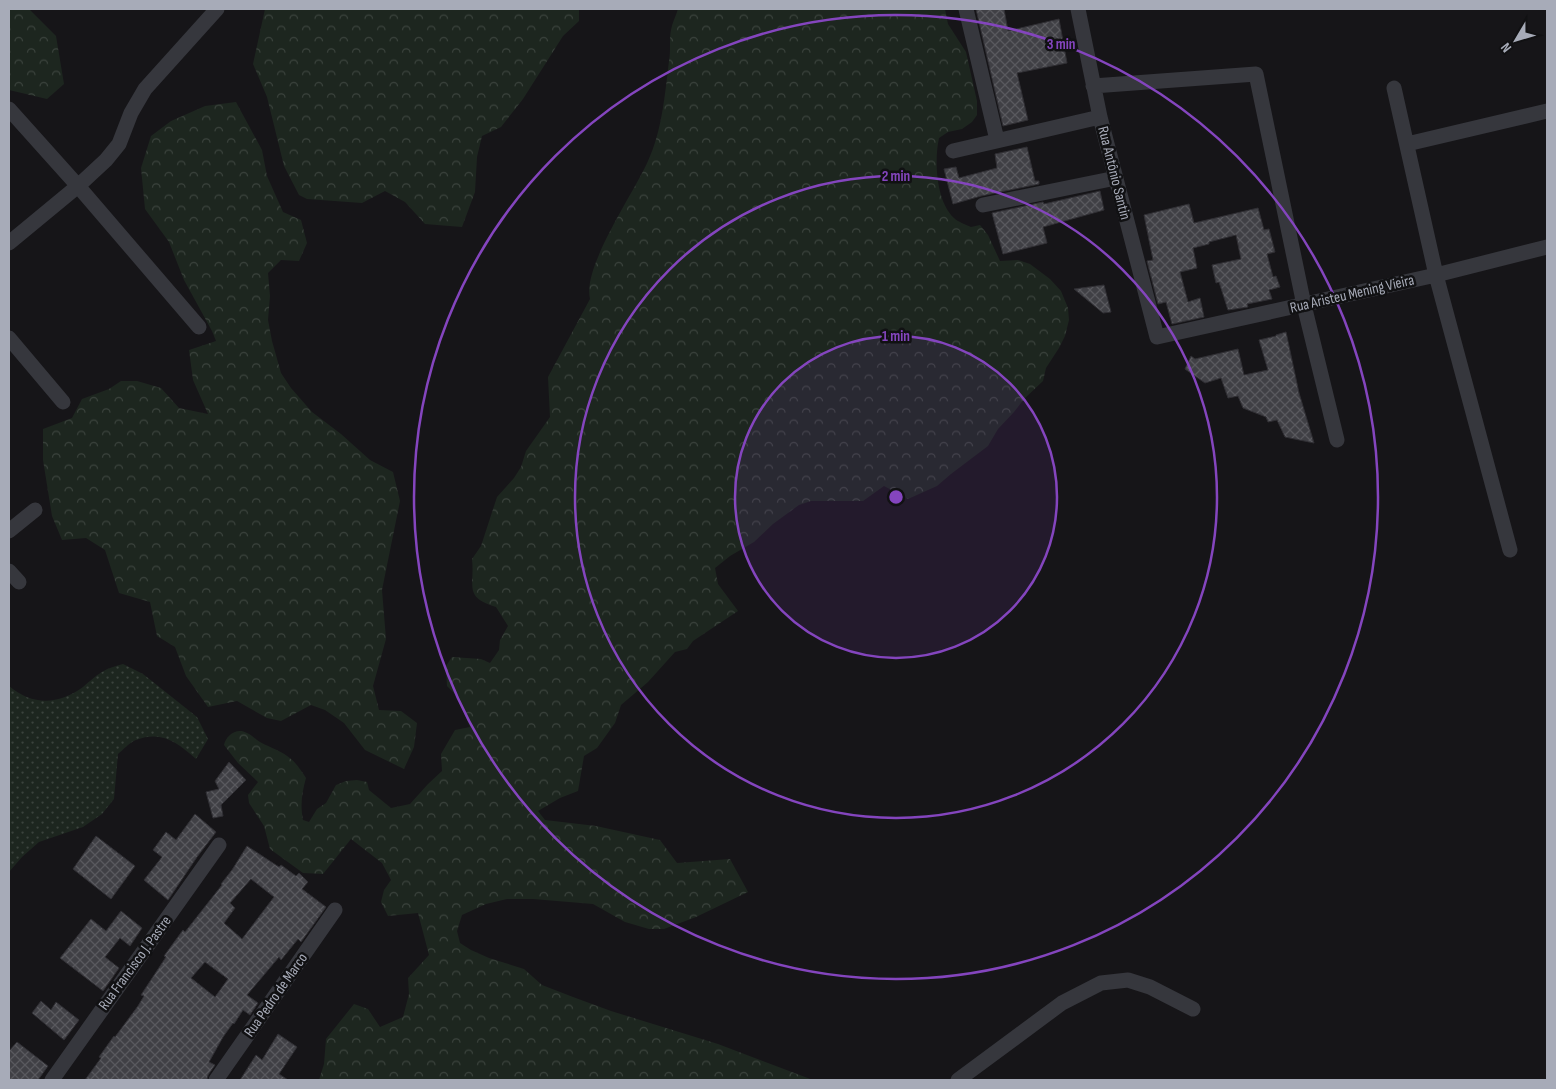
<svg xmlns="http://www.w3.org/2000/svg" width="1556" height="1089" viewBox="0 0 1556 1089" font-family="'Sofia Sans Condensed',sans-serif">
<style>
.forest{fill:url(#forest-crowns)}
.park{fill:url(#park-dots)}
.building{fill:url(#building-cross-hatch);stroke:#302f34;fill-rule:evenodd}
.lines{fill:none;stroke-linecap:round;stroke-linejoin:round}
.minor{stroke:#36373d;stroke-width:15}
.ring{fill:none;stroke:#8445be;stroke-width:2.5}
.labels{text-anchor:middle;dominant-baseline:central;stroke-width:5;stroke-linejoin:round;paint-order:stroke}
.street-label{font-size:15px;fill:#a7abb8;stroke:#111113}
.centre{fill:#8445be;stroke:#111113;stroke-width:2.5}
.ring-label{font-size:15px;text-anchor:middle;font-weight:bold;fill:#8445be;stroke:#111113;stroke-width:5;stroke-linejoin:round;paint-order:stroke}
</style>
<defs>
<pattern id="forest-crowns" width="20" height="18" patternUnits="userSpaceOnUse" patternTransform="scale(1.25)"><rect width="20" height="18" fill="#1d261f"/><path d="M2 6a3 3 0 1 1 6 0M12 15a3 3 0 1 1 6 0" fill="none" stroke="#3b433d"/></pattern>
<pattern id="park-dots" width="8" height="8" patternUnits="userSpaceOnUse" patternTransform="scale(1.25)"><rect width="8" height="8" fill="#1d261f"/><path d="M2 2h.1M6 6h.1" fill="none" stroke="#3b433d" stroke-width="1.8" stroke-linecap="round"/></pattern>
<pattern id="building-cross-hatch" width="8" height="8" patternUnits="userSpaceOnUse" patternTransform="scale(1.25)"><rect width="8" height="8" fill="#404045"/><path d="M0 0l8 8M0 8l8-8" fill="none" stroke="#59595e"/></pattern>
</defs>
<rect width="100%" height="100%" fill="#161518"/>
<!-- forest -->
<path class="forest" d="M 9,9 L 29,9 L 56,36 L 64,84 L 47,99 L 9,90 Z
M 265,9 L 579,9 L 579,21 L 563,36 L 523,99 L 501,127 L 482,136 L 477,157 L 475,192 L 462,227 L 425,224 L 405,202 L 385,191 L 362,203 L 307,199 L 299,195 L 284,166 L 267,97 L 253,64 Z
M 678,9 L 945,9 L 948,24 L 966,52 L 977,101 L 977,115 L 972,122 L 962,129 L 948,132 L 939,138 C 934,161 936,201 954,218 C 958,222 965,224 971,227 L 980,225 L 988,235 L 1000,261 L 1018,260 L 1030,264 L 1050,279 L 1061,291 L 1068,308 L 1069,320 L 1065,336 L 1059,348 L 1046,368 L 1043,381 L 1024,399 L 1014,412 L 998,429 L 988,446 L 951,474 L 937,486 L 908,499 L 884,486 L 863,501 L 811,501 L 799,505 L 773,524 L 754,542 L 730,556 L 715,568 L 718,584 L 738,611 L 693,641 L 687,649 L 675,652 L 648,682 L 621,705 L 615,723 L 597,748 L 584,756 L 578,791 L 560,798 L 538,811 L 545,820 L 596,826 L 660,840 L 677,863 L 730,859 L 748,892 L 696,917 L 664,929 L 649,929 L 625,922 L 593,904 L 533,899 L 507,899 L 486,904 L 462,915 L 457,931 L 460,943 L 471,950 L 489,958 L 524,969 L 542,985 L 573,997 L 611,1011 L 718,1044 L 813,1080 L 319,1080 L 324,1064 L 326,1039 L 354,1004 L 368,1009 L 380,1027 L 403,1017 L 409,994 L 408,978 L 429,955 L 418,913 L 388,916 L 381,902 L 384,890 L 391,880 L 382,863 L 351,839 L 323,874 L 303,873 L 270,849 L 264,826 L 249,803 L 248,795 L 258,782 L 238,763 L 224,745 C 226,735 237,727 247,733 C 252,735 256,740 260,742 C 271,748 282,751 291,759 C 297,764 302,772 306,778 C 302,792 300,805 303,820 L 309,822 L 317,809 L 326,803 L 336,785 L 346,781 L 357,780 L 367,782 L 369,790 L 391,808 L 410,804 L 428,784 L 442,771 L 441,754 L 455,730 L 470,727 L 456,695 L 447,686 L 446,666 L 452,657 L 481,659 L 490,663 L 499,650 L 500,640 L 508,626 L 496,607 C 463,597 475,586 472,559 L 481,546 L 497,497 L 514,478 L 521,467 L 526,451 L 550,417 L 548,377 L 590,299 C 582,267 634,193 648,161 C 662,131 665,94 669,61 C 671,51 669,40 671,30 C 672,23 676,16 678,9 Z
M 236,102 L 262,150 L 267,176 L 283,212 L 301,220 L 307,243 L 299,261 L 281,260 L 268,273 L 270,296 L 268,320 L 272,341 L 281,373 L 291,388 L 312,412 L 341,434 L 370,460 L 393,472 L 400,501 L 382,590 L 386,639 L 373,686 L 379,710 L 401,711 L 417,723 L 414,747 L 404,769 L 365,750 L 344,723 L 325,710 L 311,705 L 281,721 L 267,718 L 237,701 L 208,707 L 186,676 L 175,647 L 157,636 L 150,602 L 119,593 L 105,550 L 86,538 L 62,540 L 52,516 L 43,460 L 43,429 L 72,418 L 82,399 L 109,389 L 121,381 L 137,381 L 161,388 L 179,408 L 208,414 L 193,380 L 189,350 L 216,341 L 212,331 L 184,280 L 169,242 L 145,209 L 141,168 L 151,136 L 171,121 L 205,106 Z"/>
<!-- park -->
<path class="park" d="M 123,664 L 143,674 L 197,717 L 208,739 L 196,759 C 178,743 162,730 136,740 C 130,742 123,750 118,754 L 114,799 L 102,814 L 83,827 L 39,842 L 22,857 L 9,872 L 9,686 C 33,706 58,705 83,687 C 89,682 95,676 102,672 C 108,668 116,666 123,664 Z"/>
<!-- building -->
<path class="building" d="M 976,9 L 1004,9 L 1008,31 L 1059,19 L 1067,63 L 1017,73 L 1028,120 L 1003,126 Z
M 1027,147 L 1035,181 L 1039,181 L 1039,184 L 981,196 L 953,204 L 944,169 L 956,167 L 959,178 L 997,168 L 995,154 Z
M 1100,191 L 1104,210 L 1043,227 L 1047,243 L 1003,254 L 992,213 L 1043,202 L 1044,204 Z
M 1189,204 L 1194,223 L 1258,208 L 1264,230 L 1269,229 L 1275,252 L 1267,254 L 1273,277 L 1276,276 L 1280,287 L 1269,290 L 1272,299 L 1247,304 L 1248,307 L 1228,310 L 1219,282 L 1216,283 L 1212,265 L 1241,259 L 1236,235 L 1209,242 L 1209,244 L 1193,248 L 1197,268 L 1180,272 L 1188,302 L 1200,298 L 1204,317 L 1172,324 L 1166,302 L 1158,304 L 1147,261 L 1153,260 L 1144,215 Z
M 1104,285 L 1111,312 L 1103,313 L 1074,289 Z
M 1286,332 L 1299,393 L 1314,443 L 1285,437 L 1277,420 L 1268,422 L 1266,417 L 1243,408 L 1238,396 L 1228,398 L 1221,378 L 1205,383 L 1185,369 L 1191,356 L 1195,359 L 1238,349 L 1244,375 L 1268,370 L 1259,340 L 1276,336 L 1276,335 Z
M 229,762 L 246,780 L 221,805 L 223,816 L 213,818 L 206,792 L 219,789 L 215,781 Z
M 195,814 L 216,832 L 197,857 L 168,900 L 144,880 L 162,857 L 153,850 L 166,832 L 176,840 Z
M 96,836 L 135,866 L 111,899 L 73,869 Z
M 247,846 L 279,867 L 281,865 L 296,876 L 299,873 L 308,882 L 302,889 L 326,907 L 301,942 L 298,939 L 281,960 L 279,957 L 247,995 L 258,1003 L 250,1015 L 243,1010 L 234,1024 L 233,1023 L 223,1037 L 209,1062 L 215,1065 L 208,1075 L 207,1080 L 85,1080 L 101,1058 L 99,1057 L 114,1036 L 115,1037 L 138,1006 L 144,996 L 141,995 L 166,957 L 164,956 L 183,930 L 185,932 L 222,885 L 221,884 L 232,870 ZM 251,879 L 274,897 L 242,939 L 224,923 L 235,908 L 230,903 ZM 205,962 L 228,979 L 215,997 L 191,978 Z
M 121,911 L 142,928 L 130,946 L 120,938 L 105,957 L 119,968 L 103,991 L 60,958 L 91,919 L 106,931 Z
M 41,1001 L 51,1010 L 56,1002 L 79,1020 L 64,1040 L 32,1013 Z
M 278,1034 L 297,1047 L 279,1074 L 288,1080 L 240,1080 L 256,1055 L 262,1060 Z
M 17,1042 L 48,1066 L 38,1080 L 9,1080 L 9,1051 Z"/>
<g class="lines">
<!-- minor -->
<path class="minor" d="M 966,9 L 997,140
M 1078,9 L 1100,117 L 1157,337 L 1436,275 L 1547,247
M 1093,86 L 1256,74 L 1304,305 L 1337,440
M 1394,88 L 1436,275 L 1510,550
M 9,109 L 78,186 L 199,327
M 1407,144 L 1547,111
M 953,151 L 1100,117
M 983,205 L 1116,178
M 9,243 L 78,186 L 106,160 L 119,144 L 131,113 L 145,89 L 217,9
M 9,338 L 63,402
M 9,531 L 35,510
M 9,571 L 19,582
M 52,1080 L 219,845
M 216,1080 L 335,910
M 958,1080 L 1062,1003 L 1101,983 L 1128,980 L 1150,987 L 1193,1009"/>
</g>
<!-- distance rings -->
<circle cx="896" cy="497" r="161" fill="#8445be" fill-opacity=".12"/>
<g class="ring">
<circle cx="896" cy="497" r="161"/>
<circle cx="896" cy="497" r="321"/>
<circle cx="896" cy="497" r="482"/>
</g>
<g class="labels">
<!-- street labels -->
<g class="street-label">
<text transform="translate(1114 173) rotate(76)">Rua Antônio Santin</text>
<text transform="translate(1352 294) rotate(-13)">Rua Aristeu Mening Vieira</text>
<text transform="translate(135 963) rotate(-54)">Rua Francisco J. Pastre</text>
<text transform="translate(276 995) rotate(-55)">Rua Pedro de Marco</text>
</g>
</g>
<circle cx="896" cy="497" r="8" class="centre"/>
<g class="ring-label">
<text x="1061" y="49">3 min</text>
<text x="896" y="181">2 min</text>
<text x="896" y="341">1 min</text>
</g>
<!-- border -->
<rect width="1556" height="1089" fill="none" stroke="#a7abb8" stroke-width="20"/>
<!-- north arrow -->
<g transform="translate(1516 40) rotate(232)" stroke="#111113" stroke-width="4" paint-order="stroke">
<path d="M0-4L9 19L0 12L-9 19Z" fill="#a7abb8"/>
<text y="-8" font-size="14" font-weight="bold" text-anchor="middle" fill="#a7abb8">N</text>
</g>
</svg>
